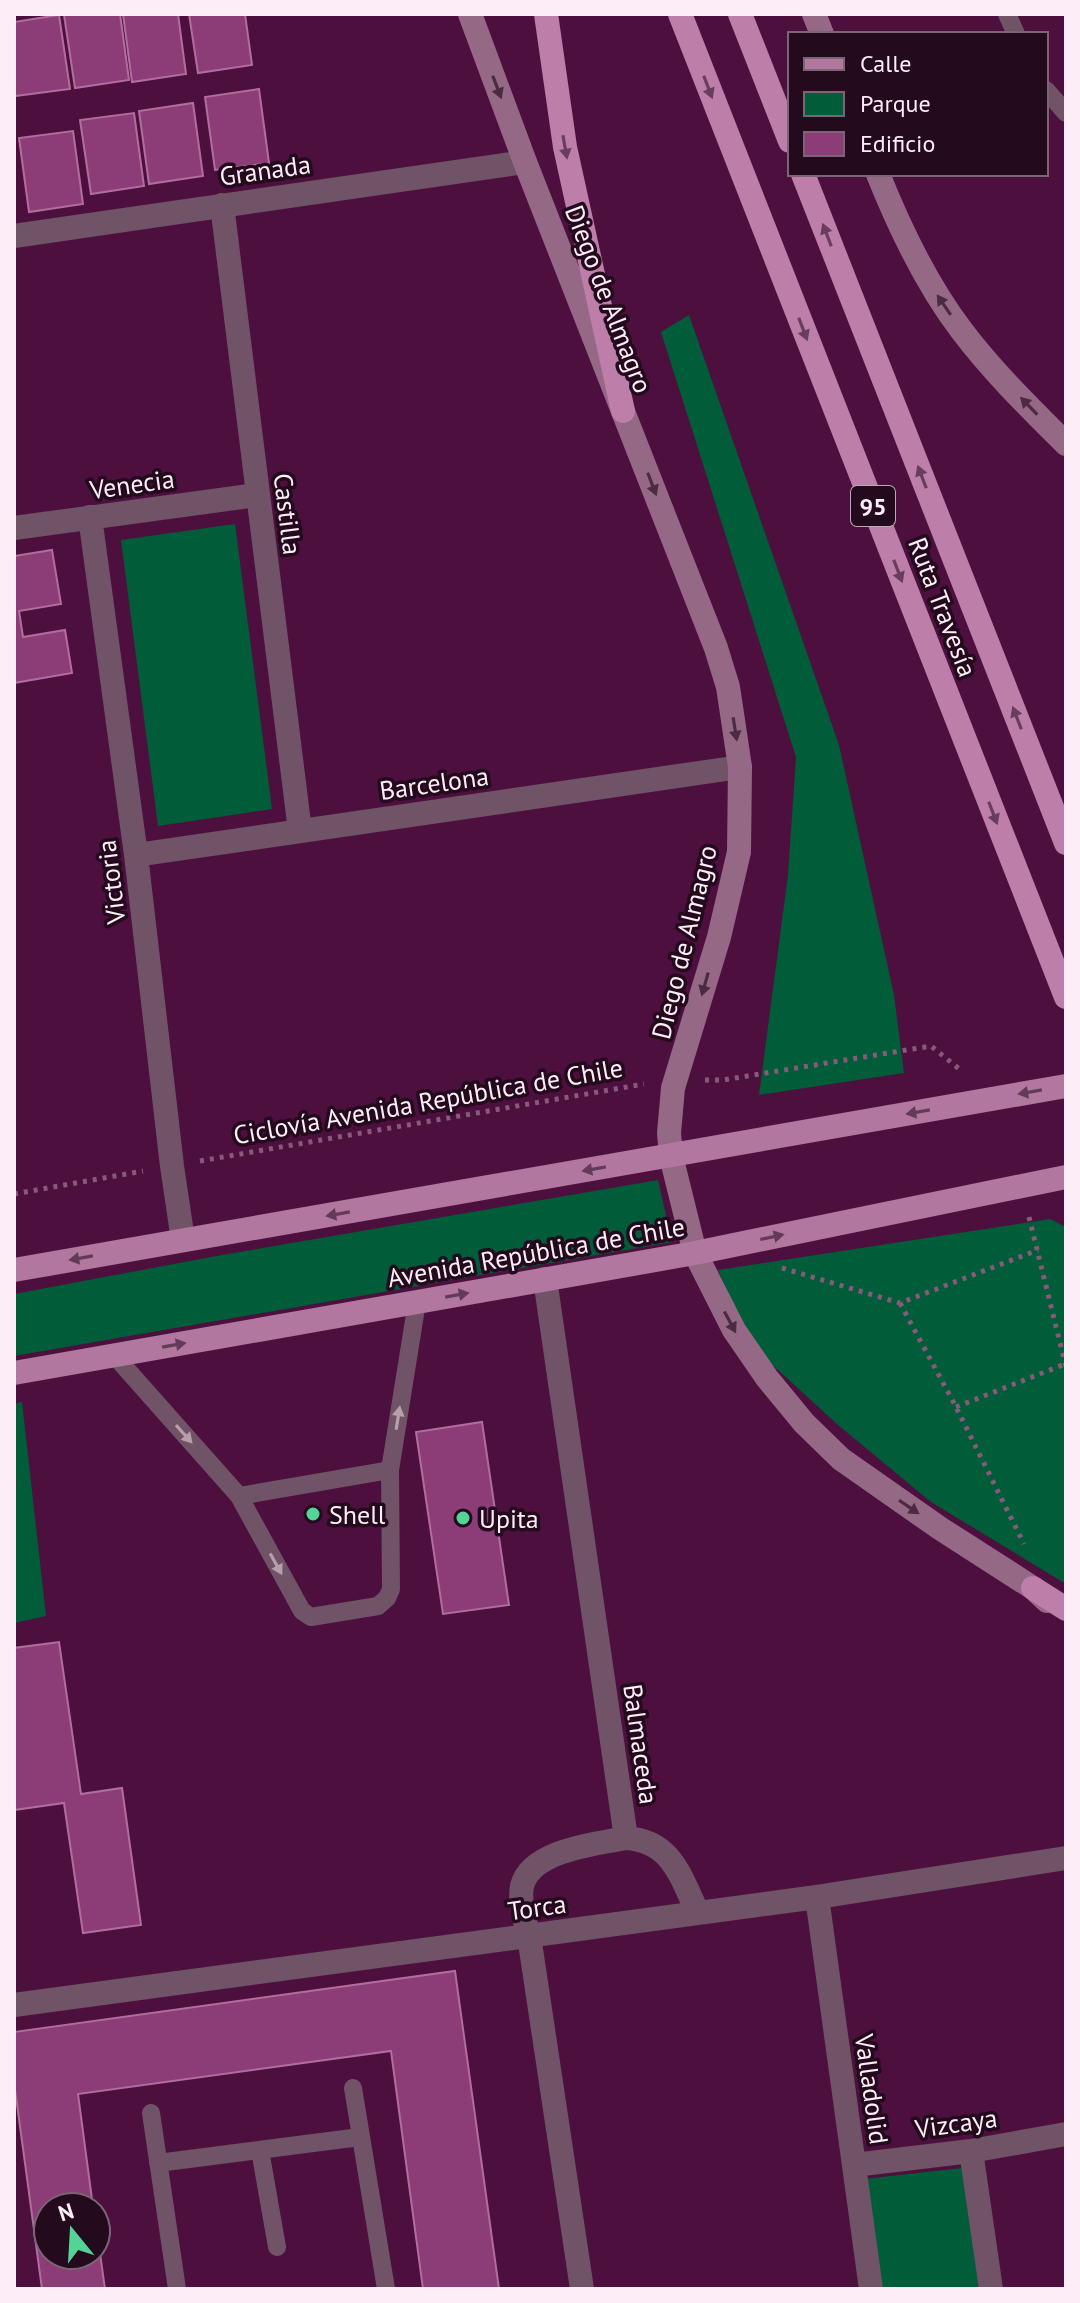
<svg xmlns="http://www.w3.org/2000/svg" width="1080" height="2303" viewBox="0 0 1080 2303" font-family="'PT Sans',sans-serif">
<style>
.green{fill:#015c39}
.building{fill:#8c3c76;stroke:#b16d9c;stroke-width:2}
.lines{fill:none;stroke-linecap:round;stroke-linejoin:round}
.path{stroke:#87597b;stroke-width:5;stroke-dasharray:4 6;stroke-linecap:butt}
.service{stroke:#705366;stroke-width:18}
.minor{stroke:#705366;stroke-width:24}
.secondary{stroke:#956886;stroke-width:24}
.primary{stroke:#b1779f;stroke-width:24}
.trunk{stroke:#be7eaa;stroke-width:24}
.oneway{fill:#4c2b42}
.oneway2{fill:#693e5c}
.oneway3{fill:#633b58}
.oneway4{fill:#b6a0ae}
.poi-dot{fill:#54d396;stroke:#240a1d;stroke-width:3}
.labels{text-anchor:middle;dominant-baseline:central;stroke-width:7;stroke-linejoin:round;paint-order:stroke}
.shield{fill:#240a1d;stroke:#bca9b6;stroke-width:2}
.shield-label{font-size:24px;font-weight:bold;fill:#fdedf7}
.street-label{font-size:26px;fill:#fdedf7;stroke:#240a1d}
.poi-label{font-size:26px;fill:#fdedf7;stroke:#240a1d;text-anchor:start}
</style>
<rect width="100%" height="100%" fill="#4d103e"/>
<!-- green -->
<path class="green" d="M 689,315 L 839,745 L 894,995 L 904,1073 L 759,1095 L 788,875 L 796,757 L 661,332 Z
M 235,524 L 272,809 L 158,826 L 121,540 Z
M 658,1180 L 672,1242 L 14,1356 L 14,1294 L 211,1257 Z
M 1050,1219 L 1066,1227 L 1066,1584 L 931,1502 L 838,1425 L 752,1346 L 718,1270 Z
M 22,1402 L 46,1616 L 14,1623 L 14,1404 Z
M 962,2168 L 979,2289 L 876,2289 L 864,2179 Z"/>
<!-- building -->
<path class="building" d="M 120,14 L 129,80 L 75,88 L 64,15 Z
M 123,14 L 178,14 L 186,74 L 132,82 Z
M 189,14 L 245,14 L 252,65 L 198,73 Z
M 59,15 L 70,89 L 15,96 L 14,22 Z
M 259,89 L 269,163 L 215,170 L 205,97 Z
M 193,103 L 203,176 L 149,184 L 139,111 Z
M 134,113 L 144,186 L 91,194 L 80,120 Z
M 73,131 L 83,204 L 29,212 L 19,138 Z
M 52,550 L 61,604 L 19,611 L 23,637 L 65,630 L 72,673 L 14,683 L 14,556 Z
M 482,1422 L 509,1605 L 443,1614 L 416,1432 Z
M 59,1642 L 81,1794 L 122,1788 L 141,1925 L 83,1933 L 64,1803 L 14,1810 L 14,1648 Z
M 455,1971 L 499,2289 L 423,2289 L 391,2051 L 78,2094 L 93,2207 L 48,2207 L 48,2255 L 96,2255 L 96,2225 L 105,2289 L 42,2289 L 14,2082 L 14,2032 Z"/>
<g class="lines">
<!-- path -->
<path class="path" d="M 705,1080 L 723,1080 L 931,1046 L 963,1072
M 200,1161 L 644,1084
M 14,1194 L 143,1171
M 1029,1217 L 1066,1367
M 782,1268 L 900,1303 L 1038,1250
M 900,1303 L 956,1407 L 1024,1544
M 956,1407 L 1065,1364"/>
<!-- service -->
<path class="service" d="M 1007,14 L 1016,34
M 1046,90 L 1066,113
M 114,1355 L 239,1496 L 390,1470 L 417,1302
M 239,1496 L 302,1611 L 311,1617 L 378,1606 L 387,1598 L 391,1589 L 390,1470
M 353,2088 L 386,2289
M 151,2113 L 177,2289
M 260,2150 L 277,2247
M 158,2163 L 360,2137"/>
<!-- minor -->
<path class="minor" d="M 222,205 L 300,831
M 14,236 L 525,162
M 90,517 L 136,855 L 172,1166 L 183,1240
M 14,528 L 257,495
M 136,855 L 740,767
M 545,1279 L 626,1838 C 596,1844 531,1850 522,1886 C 519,1903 525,1921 529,1936 L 582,2289
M 626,1838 C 672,1841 680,1876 698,1913
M 817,1897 L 871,2289
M 14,2005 L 817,1897 L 1066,1858
M 971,2151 L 991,2289
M 854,2165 L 971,2151 L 1066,2134"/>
<!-- secondary -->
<path class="secondary" d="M 470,14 L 525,162 L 716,648 L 728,687 L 740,767 L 739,852 L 719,937 L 673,1088 L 669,1133 L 671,1156 L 695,1253 L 734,1330 L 767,1378 L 804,1423 L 841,1459 L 941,1529 L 1033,1588 L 1047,1601
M 814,14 L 822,34
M 878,174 C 900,229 926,284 962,331 C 993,372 1030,408 1066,444"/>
<!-- primary -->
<path class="primary" d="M 14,1270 L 1066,1086
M 14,1373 L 695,1253 L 1066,1177"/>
<!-- trunk -->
<path class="trunk" d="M 546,14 L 565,147 L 623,411
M 680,14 L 1066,997
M 740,14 L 790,141
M 803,174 L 1066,843
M 1033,1588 L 1066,1609"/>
</g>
<!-- one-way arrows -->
<defs><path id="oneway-solid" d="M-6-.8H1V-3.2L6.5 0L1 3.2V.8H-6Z" transform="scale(2)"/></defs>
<g class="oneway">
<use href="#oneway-solid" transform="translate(497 87) rotate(69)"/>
<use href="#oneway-solid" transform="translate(944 305) rotate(-124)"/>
<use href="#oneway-solid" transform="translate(1029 406) rotate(-134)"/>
<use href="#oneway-solid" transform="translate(652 484) rotate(69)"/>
<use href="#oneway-solid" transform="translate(735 729) rotate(81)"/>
<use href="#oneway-solid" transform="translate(705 984) rotate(106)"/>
<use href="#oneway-solid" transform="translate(730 1322) rotate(62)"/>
<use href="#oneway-solid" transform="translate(909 1507) rotate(34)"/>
</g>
<g class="oneway2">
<use href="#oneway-solid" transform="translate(708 87) rotate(69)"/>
<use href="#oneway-solid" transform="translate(565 147) rotate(80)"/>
<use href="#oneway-solid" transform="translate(827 235) rotate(-111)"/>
<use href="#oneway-solid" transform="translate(803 329) rotate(69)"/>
<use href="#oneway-solid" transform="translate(922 477) rotate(-111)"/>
<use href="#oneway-solid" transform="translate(898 571) rotate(69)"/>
<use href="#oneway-solid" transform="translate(1017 718) rotate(-111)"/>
<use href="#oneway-solid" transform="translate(993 813) rotate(69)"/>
</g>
<g class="oneway3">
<use href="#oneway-solid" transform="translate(1030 1092) rotate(170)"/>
<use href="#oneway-solid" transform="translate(918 1112) rotate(170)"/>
<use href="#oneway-solid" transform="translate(594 1169) rotate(170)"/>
<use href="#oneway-solid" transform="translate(338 1214) rotate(170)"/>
<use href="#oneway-solid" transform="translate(772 1237) rotate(-12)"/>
<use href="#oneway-solid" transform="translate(81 1258) rotate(170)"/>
<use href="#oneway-solid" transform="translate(457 1295) rotate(-10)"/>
<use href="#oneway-solid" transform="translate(174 1345) rotate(-10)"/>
</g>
<g class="oneway4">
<use href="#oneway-solid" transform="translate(398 1418) rotate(-81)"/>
<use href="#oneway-solid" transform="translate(184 1434) rotate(48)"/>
<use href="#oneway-solid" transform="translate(276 1564) rotate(61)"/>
</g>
<!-- markers -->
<g class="poi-dot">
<circle cx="313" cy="1514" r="8"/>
<circle cx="463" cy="1518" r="8"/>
</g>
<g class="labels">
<!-- shield labels -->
<rect class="shield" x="851" y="486" width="44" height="40" rx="6"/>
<g class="shield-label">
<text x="873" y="506">95</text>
</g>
<!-- street labels -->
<g class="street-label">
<text transform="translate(265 170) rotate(-8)">Granada</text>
<text transform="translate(609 299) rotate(69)">Diego de Almagro</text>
<text transform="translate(132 484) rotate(-8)">Venecia</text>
<text transform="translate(288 514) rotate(83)">Castilla</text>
<text transform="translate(943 607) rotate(69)">Ruta Travesía</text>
<text transform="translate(434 783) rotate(-8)">Barcelona</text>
<text transform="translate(111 882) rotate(-97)">Victoria</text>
<text transform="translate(684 942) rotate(-76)">Diego de Almagro</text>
<text transform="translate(428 1101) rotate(-10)">Ciclovía Avenida República de Chile</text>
<text transform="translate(536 1252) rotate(-10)">Avenida República de Chile</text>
<text transform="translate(641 1744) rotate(82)">Balmaceda</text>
<text transform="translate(537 1907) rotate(-8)">Torca</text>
<text transform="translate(872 2089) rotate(82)">Valladolid</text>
<text transform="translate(956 2123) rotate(-8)">Vizcaya</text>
</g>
<!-- poi labels -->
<g class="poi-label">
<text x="329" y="1514">Shell</text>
<text x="479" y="1518">Upita</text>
</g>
</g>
<!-- border -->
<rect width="1080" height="2303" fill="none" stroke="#fdedf7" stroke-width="32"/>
<!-- legend -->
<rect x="788" y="32" width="260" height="144" fill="#240a1d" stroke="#7b6574" stroke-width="2"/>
<rect x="804" y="58" width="40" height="12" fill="#b1779f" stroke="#7b6574" stroke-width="2"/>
<text x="860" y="72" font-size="24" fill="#fdedf7">Calle</text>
<rect x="804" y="92" width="40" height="24" fill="#015c39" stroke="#7b6574" stroke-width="2"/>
<text x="860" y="112" font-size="24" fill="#fdedf7">Parque</text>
<rect x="804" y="132" width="40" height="24" fill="#8c3c76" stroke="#7b6574" stroke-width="2"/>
<text x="860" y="152" font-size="24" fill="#fdedf7">Edificio</text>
<!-- north arrow -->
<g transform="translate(72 2231) rotate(342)"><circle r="38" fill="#240a1d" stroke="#7b6574" stroke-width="2"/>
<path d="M0-6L14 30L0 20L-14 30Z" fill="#54d396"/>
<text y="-12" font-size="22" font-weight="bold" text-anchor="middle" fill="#fdedf7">N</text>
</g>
</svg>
